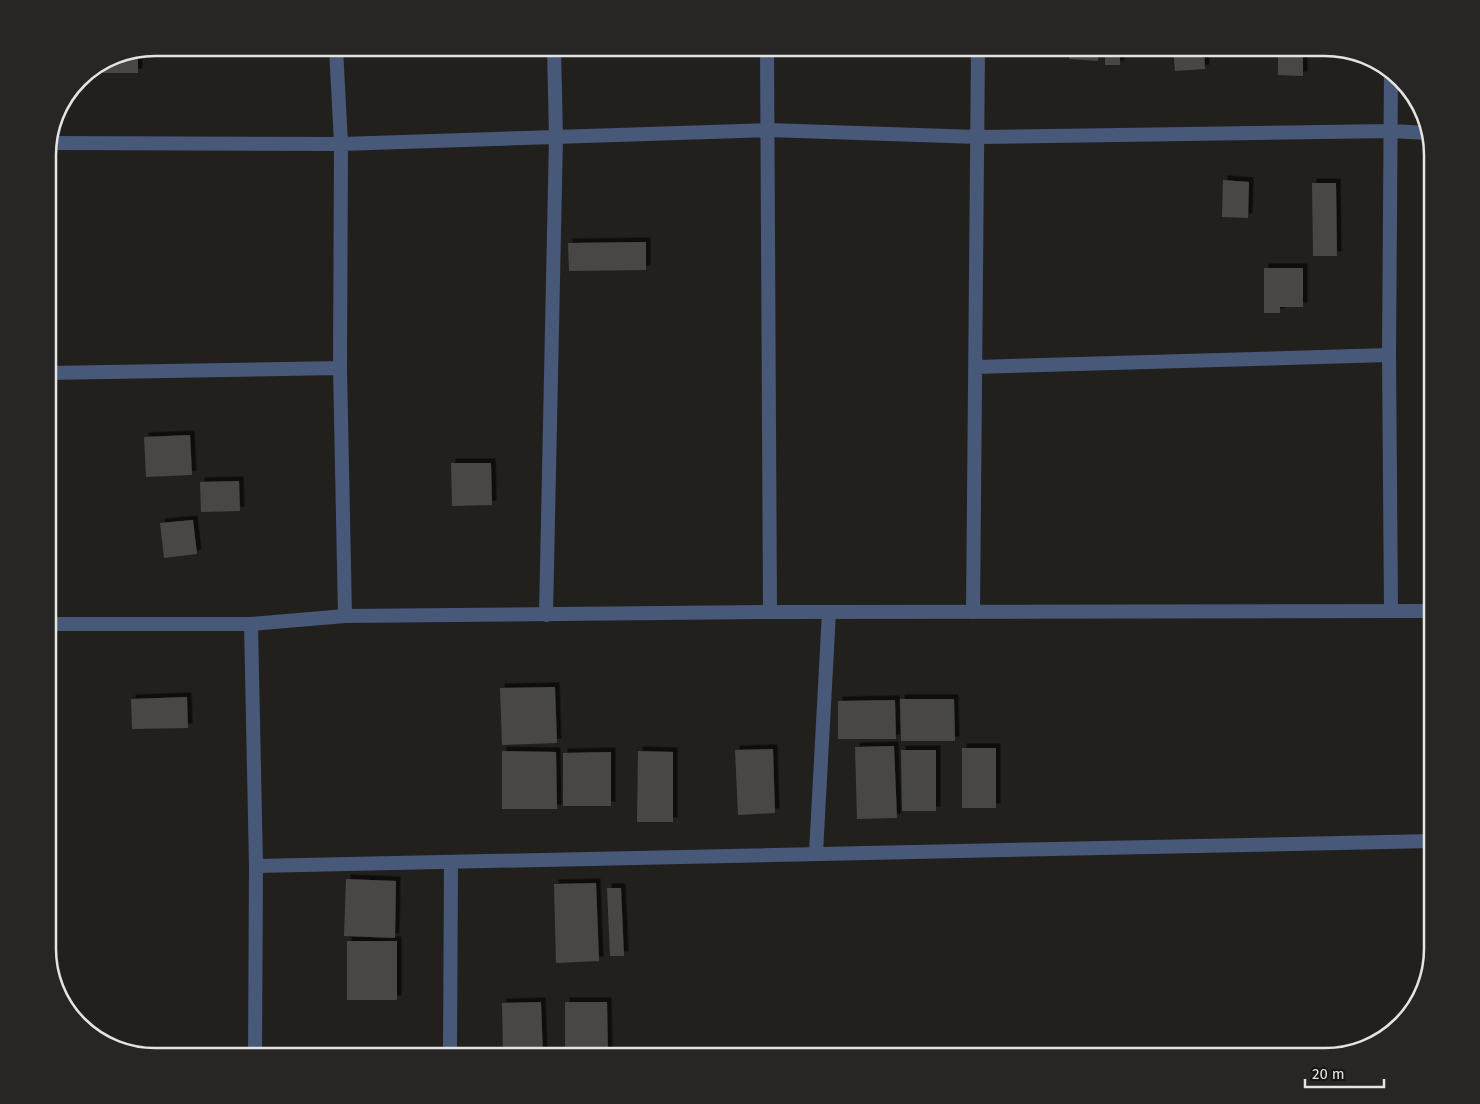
<svg xmlns="http://www.w3.org/2000/svg" width="1480" height="1104" viewBox="0 0 1480 1104" font-family="'Fira Sans',sans-serif">
<style>
.building{fill:#494745;filter:url(#shadow)}
.lines{fill:none;stroke-linecap:round;stroke-linejoin:round}
.minor{stroke:#485878;stroke-width:14}
.tertiary{stroke:#485878;stroke-width:14}
.rim{fill:none;stroke:#e5e4e3;stroke-width:2.5}
</style>
<defs>
<filter id="shadow"><feDropShadow dx="4.5" dy="-4.5" stdDeviation="0" flood-color="#0009"/></filter>
</defs>
<rect width="100%" height="100%" fill="#21201d"/>
<!-- building -->
<path class="building" d="M 356,48 L 435,48 L 435,53 L 356,56 Z
M 438,48 L 468,48 L 469,54 L 438,54 Z
M 1069,48 L 1099,48 L 1098,61 L 1069,59 Z
M 1105,48 L 1120,48 L 1120,65 L 1105,65 Z
M 1173,48 L 1204,48 L 1205,69 L 1175,71 Z
M 1278,48 L 1303,48 L 1303,76 L 1278,75 Z
M 138,51 L 138,73 L 92,73 L 92,70 L 114,56 Z
M 1223,180 L 1249,182 L 1248,218 L 1222,217 Z
M 1312,183 L 1336,183 L 1337,256 L 1313,256 Z
M 646,242 L 646,270 L 569,271 L 568,243 Z
M 1264,268 L 1303,268 L 1303,307 L 1280,307 L 1280,313 L 1264,313 Z
M 190,435 L 192,475 L 146,477 L 144,437 Z
M 451,463 L 491,463 L 492,505 L 452,506 Z
M 239,481 L 240,511 L 201,512 L 200,482 Z
M 193,520 L 197,554 L 164,558 L 160,523 Z
M 555,687 L 557,743 L 502,745 L 500,688 Z
M 187,697 L 188,728 L 132,729 L 131,699 Z
M 900,699 L 954,699 L 955,741 L 901,741 Z
M 895,700 L 896,739 L 838,739 L 838,701 Z
M 894,746 L 897,818 L 857,819 L 855,747 Z
M 962,748 L 996,748 L 996,808 L 962,808 Z
M 773,749 L 775,813 L 738,815 L 735,750 Z
M 901,750 L 936,750 L 936,811 L 902,811 Z
M 502,751 L 556,752 L 557,809 L 502,809 Z
M 638,751 L 673,752 L 673,822 L 637,822 Z
M 611,752 L 611,806 L 563,806 L 563,753 Z
M 346,879 L 396,881 L 395,938 L 344,936 Z
M 596,883 L 599,961 L 556,963 L 554,884 Z
M 607,888 L 621,888 L 624,956 L 610,956 Z
M 347,941 L 397,941 L 397,1000 L 347,1000 Z
M 541,1002 L 543,1056 L 503,1056 L 502,1003 Z
M 565,1002 L 607,1002 L 608,1056 L 565,1056 Z"/>
<g class="lines">
<!-- minor -->
<path class="minor" d="M 336,48 L 341,144 L 340,368 L 345,616
M 767,48 L 770,612
M 1391,70 L 1389,355 L 1391,610
M 49,143 L 341,144 L 768,130 L 978,137 L 1391,131 L 1427,133
M 976,367 L 1389,355
M 48,373 L 340,368
M 973,612 L 978,48
M 546,615 L 556,137 L 554,48
M 251,624 L 256,866 L 255,1056
M 816,853 L 829,612
M 256,866 L 1432,841
M 450,1056 L 451,862"/>
<!-- tertiary -->
<path class="tertiary" d="M 48,624 L 251,624 L 345,616 L 770,612 L 1432,611"/>
</g>
<!-- crop -->
<path d="M0 0H1480V1104H0ZM155 56H1325A99 99 0 0 1 1424 155V949A99 99 0 0 1 1325 1048H155A99 99 0 0 1 56 949V155A99 99 0 0 1 155 56Z" fill="#272625" fill-rule="evenodd"/>
<path class="rim" d="M155 56H1325A99 99 0 0 1 1424 155V949A99 99 0 0 1 1325 1048H155A99 99 0 0 1 56 949V155A99 99 0 0 1 155 56Z"/>
<!-- scale -->
<path d="M1305 1079v8h79v-8" fill="none" stroke="#e5e4e3" stroke-width="2.5"/>
<text x="1312" y="1079" font-size="15" fill="#e5e4e3" stroke="#171614" stroke-width="4" paint-order="stroke">20 m</text>
</svg>
